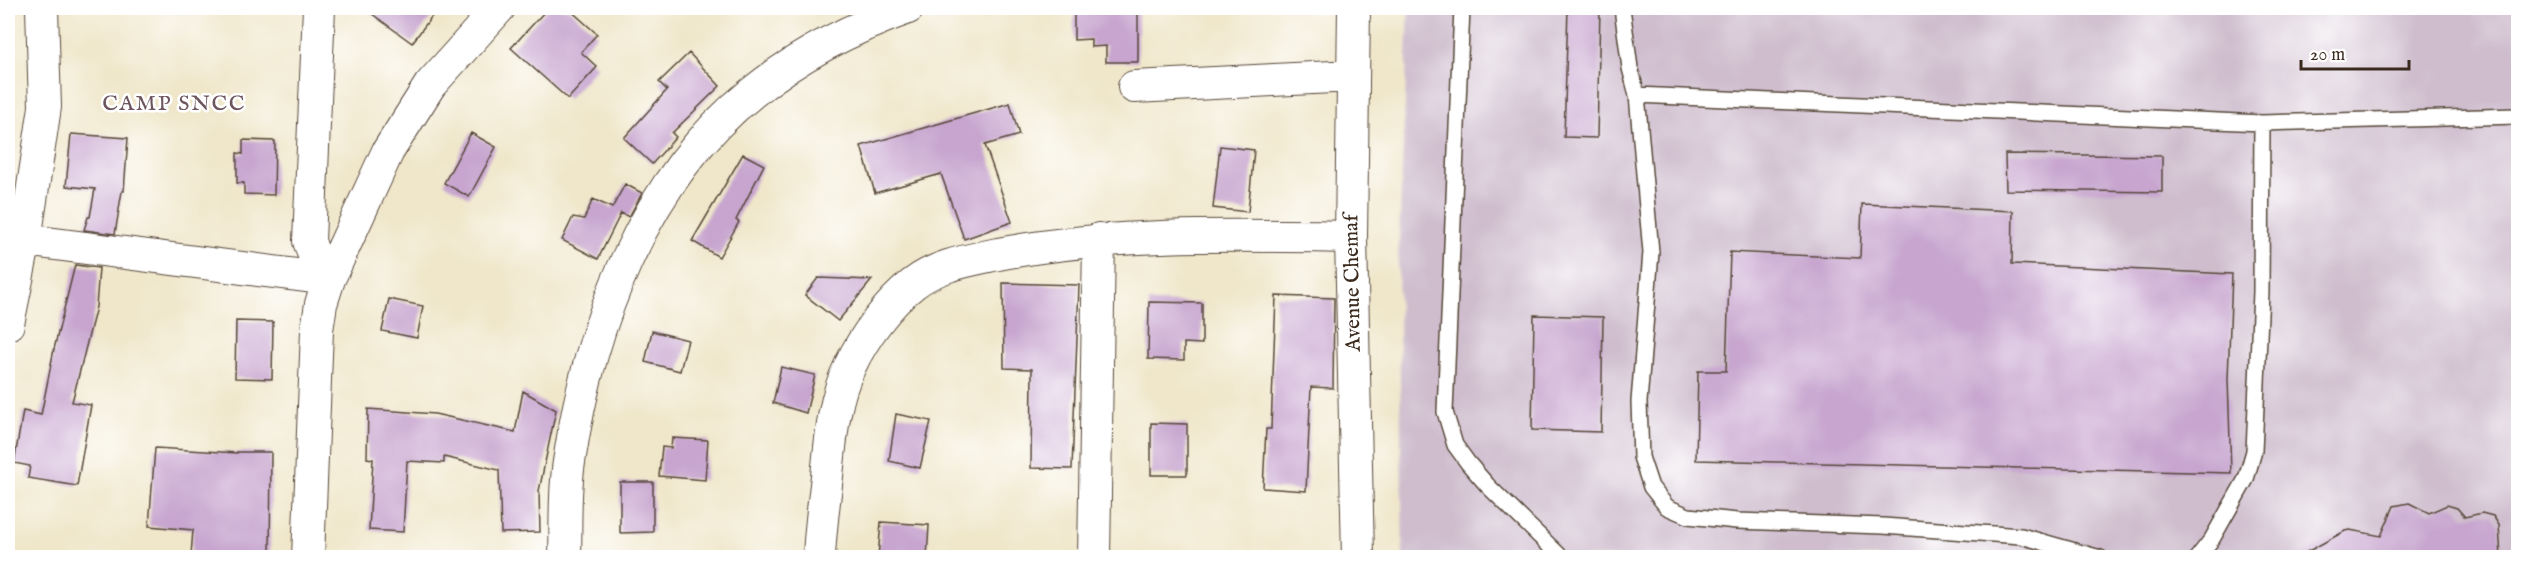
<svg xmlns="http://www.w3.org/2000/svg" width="2526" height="565" viewBox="0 0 2526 565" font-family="'IM FELL English',serif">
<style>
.industrial{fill:#cfbdce}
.building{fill:#c7a5cf}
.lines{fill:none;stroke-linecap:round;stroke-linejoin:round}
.service-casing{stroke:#564638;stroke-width:18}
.minor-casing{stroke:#564638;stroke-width:34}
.service{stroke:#fff;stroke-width:15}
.minor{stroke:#fff;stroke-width:32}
.labels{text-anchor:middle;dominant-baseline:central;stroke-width:5;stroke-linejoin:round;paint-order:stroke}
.street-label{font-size:21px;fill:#3b2a1e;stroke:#fff}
.neighbourhood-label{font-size:22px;letter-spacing:1.5px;fill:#6c555c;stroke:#fff}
</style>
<rect width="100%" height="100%" fill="#fff"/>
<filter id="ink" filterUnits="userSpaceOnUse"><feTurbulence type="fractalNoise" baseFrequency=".0167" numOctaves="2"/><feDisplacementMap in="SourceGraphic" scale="12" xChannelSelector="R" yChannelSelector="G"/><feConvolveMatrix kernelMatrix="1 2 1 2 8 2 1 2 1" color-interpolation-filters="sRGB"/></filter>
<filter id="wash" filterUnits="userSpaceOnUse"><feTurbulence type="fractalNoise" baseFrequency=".008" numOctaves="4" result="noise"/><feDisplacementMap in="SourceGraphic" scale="24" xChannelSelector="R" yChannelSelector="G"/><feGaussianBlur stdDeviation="1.35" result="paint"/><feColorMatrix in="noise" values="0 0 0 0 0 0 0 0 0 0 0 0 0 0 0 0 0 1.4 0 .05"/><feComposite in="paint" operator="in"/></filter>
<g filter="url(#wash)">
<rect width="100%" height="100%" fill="#f0e7cb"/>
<!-- industrial -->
<path class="industrial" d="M 1409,8 L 2518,8 L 2518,557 L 1403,557 L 1398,263 Z"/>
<g id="blocks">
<!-- building -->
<path class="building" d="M 364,8 L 438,8 L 412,43 Z
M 548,8 L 568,8 L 597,34 L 581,52 L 597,67 L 568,99 L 511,48 Z
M 1074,8 L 1138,8 L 1138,62 L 1106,62 L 1106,46 L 1091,47 L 1091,39 L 1074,40 Z
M 1568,8 L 1600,8 L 1597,138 L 1564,137 Z
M 689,53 L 720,86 L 672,133 L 676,137 L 652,164 L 624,138 L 667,90 L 659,82 Z
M 1010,103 L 1019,135 L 985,145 L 1012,222 L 964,239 L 941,174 L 875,193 L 861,146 Z
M 471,133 L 496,147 L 469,197 L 444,183 Z
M 71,134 L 128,138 L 124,191 L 122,191 L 115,234 L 84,230 L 88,217 L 90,217 L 95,189 L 66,186 Z
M 243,140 L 275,141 L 274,195 L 244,194 L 244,183 L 237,183 L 237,153 L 243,154 Z
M 1220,146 L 1254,150 L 1248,212 L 1213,208 Z
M 743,154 L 764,165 L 736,220 L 739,222 L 719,257 L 692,241 Z
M 2005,154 L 2162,156 L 2162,192 L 2006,190 Z
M 625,184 L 642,193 L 629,217 L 621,213 L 598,259 L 562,240 L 573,217 L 584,219 L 593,199 L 612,208 Z
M 1862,204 L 2013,211 L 2012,264 L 2232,274 L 2228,379 L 2231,473 L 1696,460 L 1698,371 L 1726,371 L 1730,252 L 1860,258 Z
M 75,265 L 99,268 L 96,307 L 72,402 L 91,405 L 77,486 L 28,478 L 30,466 L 14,463 L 23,411 L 41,415 L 54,349 Z
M 818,278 L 872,280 L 838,321 L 805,295 Z
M 1003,283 L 1079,285 L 1072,469 L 1031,468 L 1032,369 L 1004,368 Z
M 1276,296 L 1334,298 L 1333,388 L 1311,387 L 1306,491 L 1263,488 L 1266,429 L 1271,429 Z
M 389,299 L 423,306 L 417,338 L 382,331 Z
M 1149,302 L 1202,303 L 1202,344 L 1184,343 L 1184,360 L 1148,359 Z
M 1534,315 L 1603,317 L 1601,432 L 1532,430 Z
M 236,321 L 273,322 L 272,379 L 235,378 Z
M 652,331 L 688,340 L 680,371 L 645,362 Z
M 781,367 L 815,375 L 806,413 L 773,403 Z
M 523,391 L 556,410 L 539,491 L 540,532 L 501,533 L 499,470 L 444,457 L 444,463 L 407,461 L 403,532 L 369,530 L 373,459 L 367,458 L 368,409 L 435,414 L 515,432 Z
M 896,414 L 931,421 L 920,468 L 889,461 Z
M 1151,423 L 1187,424 L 1187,475 L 1151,475 Z
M 672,438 L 708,440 L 705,480 L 659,476 L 662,447 L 671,448 Z
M 155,448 L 237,453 L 237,452 L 271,452 L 270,558 L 191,555 L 193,530 L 149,526 Z
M 620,482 L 653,482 L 653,532 L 620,533 Z
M 2409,503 L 2429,513 L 2447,505 L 2457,508 L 2465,517 L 2482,513 L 2493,516 L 2499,525 L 2501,558 L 2296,558 L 2345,531 L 2350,530 L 2381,536 L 2394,506 Z
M 881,522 L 929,525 L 927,558 L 878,558 Z"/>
</g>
</g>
<g filter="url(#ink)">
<use href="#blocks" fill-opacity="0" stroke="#564638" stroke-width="1.5"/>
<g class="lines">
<!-- service casing -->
<g class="service-casing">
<path id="service" d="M 1462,8 L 1445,412 L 1455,445 L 1468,463 L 1488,486 L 1562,558
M 1622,8 L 1630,68 L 1637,95 L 2262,123 L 2518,116
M 1637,95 L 1651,252 L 1639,402 L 1641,457 L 1651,487 L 1667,507 L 1688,516 L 1737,521 L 1883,526 L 2021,536 L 2100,558
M 2197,558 L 2212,539 L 2246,479 L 2254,451 L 2261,292 L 2262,123"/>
</g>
<!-- minor casing -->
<g class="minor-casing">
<path id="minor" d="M 319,8 L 309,241 L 316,261 L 329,279
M 1354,8 L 1351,237 L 1358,558
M 1134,87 L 1353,76
M 8,238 L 329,279
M 8,324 L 25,240 L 45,107 L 42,8
M 308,558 L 317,330 L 321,304 L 329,279 L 388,151 L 430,85 L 499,8
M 565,558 C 566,526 564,493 569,462 C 589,327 643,179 753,92 C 800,54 852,28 908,8
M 819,558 C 820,530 824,503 827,476 C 831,439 833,400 850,366 C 864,336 888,304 913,284 C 937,265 970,260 998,254 C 1114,232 1233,235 1351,237
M 1094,558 L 1099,239"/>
</g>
<!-- service -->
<use href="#service" class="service"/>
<!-- minor -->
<use href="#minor" class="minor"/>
</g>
</g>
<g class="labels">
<!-- street labels -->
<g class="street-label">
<text transform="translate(1353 283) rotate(-91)">Avenue Chemaf</text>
</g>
<!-- neighbourhood labels -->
<g class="neighbourhood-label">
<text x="174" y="104">CAMP SNCC</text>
</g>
</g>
<!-- margin -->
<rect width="2526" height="565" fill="none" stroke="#fff" stroke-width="30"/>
<!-- scale -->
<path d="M2301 60v9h108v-9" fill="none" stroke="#3b2a1e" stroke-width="3"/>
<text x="2310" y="60" font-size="18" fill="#3b2a1e" stroke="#ffffff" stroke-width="4.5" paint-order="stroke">20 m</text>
</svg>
